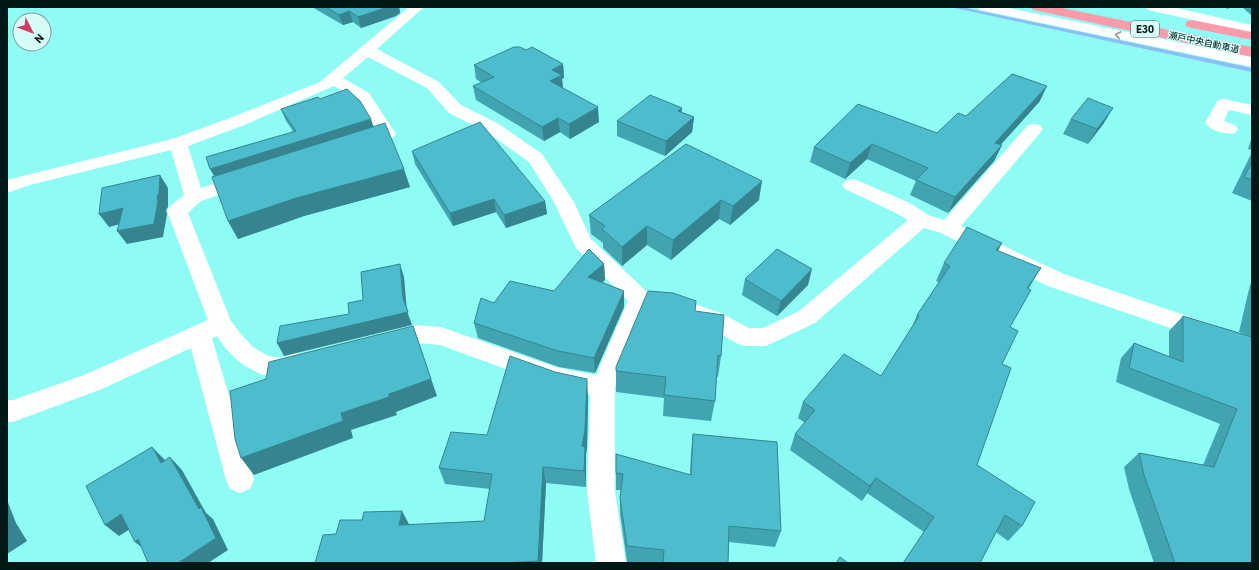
<svg xmlns="http://www.w3.org/2000/svg" width="1259" height="570" viewBox="0 0 1259 570" font-family="'IBM Plex Sans','Noto Sans JP',sans-serif">
<style>
.lines{fill:none;stroke-linecap:round;stroke-linejoin:round}
.stream{fill:#8bbef2;fill-rule:evenodd}
.minor{fill:#fff;fill-rule:evenodd}
.highway{fill:#fc9cab;fill-rule:evenodd}
.wall{fill:#42a3b1}
.shaded-wall{fill:#368490}
.building{fill:#4dbdce;stroke:#368490}
.oneway{stroke:#8d9797}
.labels{text-anchor:middle;dominant-baseline:central;stroke-width:3;stroke-linejoin:round;paint-order:stroke}
.far-street-label{font-size:9px;fill:#011817;stroke:#d5fdf9}
.shield{fill:#d5fdf9;stroke:#415d5b;stroke-width:1}
.shield-label{font-size:10px;font-weight:bold;fill:#011817}
</style>
<rect width="100%" height="100%" fill="#8efcf4"/>
<g class="lines">
<!-- stream -->
<path class="stream" d="M 950,7 L 962,7 L 1252,68 L 1252,72 Z"/>
<!-- minor -->
<path class="minor" d="M 409,7 L 424,7 L 377,49 L 439,82 L 461,105 L 499,124 L 542,154 L 574,202 L 591,239 L 646,291 L 665,294 L 721,313 L 749,328 L 763,328 L 799,311 L 908,220 L 896,213 L 845,189 L 842,185 L 845,181 L 852,179 L 859,181 L 910,203 L 928,215 L 944,220 L 1028,125 L 1034,124 L 1040,125 L 1043,129 L 1040,133 L 961,226 L 1064,274 L 1252,338 L 1252,356 L 1048,286 L 941,233 L 924,228 L 815,323 L 766,346 L 746,346 L 738,344 L 705,325 L 663,310 L 647,308 L 615,387 L 615,491 L 626,563 L 596,563 L 587,491 L 590,395 L 558,388 L 440,345 L 417,343 L 387,350 L 379,348 L 375,341 L 379,334 L 417,325 L 441,327 L 559,368 L 596,375 L 628,301 L 576,248 L 554,202 L 529,162 L 487,132 L 449,113 L 427,88 L 368,57 L 343,78 L 369,93 L 396,134 C 390,142 373,145 364,143 L 361,139 L 364,135 L 377,131 L 357,99 L 334,86 L 242,126 L 188,146 L 201,188 L 244,174 L 251,176 L 253,180 L 251,184 L 201,201 L 188,213 L 231,321 L 240,333 L 253,347 L 268,356 L 281,358 L 297,353 L 306,356 L 309,363 L 306,370 C 298,373 290,377 282,378 C 276,378 269,376 264,375 C 242,367 229,355 217,336 L 212,338 L 254,480 L 250,489 L 240,493 L 230,489 L 226,480 L 191,348 L 102,389 L 13,422 L 7,422 L 7,400 L 13,400 L 84,375 L 208,320 L 167,211 L 170,206 L 184,195 L 171,150 L 30,185 L 7,193 L 7,180 L 172,139 L 230,118 L 320,82 Z
M 977,7 L 1004,7 L 1252,57 L 1252,67 L 984,11 L 979,10 Z
M 1146,7 L 1172,7 L 1252,25 L 1252,33 L 1148,10 Z
M 1224,99 L 1252,105 L 1252,115 L 1229,110 L 1224,121 L 1235,125 L 1238,129 L 1235,133 C 1226,135 1211,131 1205,123 L 1218,100 Z"/>
<!-- highway -->
<path class="highway" d="M 1031,7 L 1058,7 L 1252,47 L 1252,57 L 1038,11 L 1033,10 Z
M 1192,20 L 1252,32 L 1252,40 L 1187,27 L 1185,24 L 1187,21 Z"/>
</g>
<!-- wall -->
<path class="wall" d="M 312,7 L 399,7 L 400,13 L 396,16 L 361,28 L 353,22 L 343,25 Z
M 1223,7 L 1230,7 L 1228,9 Z
M 1242,7 L 1252,7 L 1252,16 Z
M 526,50 L 563,64 L 564,78 L 562,79 L 563,88 L 599,122 L 570,139 L 560,132 L 544,141 L 476,100 L 473,86 L 482,83 L 476,79 L 474,65 Z
M 320,99 L 373,126 L 410,187 L 304,216 L 238,239 L 228,221 L 215,177 L 293,131 L 286,121 L 281,109 Z
M 1040,101 L 1000,145 L 1002,145 L 994,161 L 948,213 L 910,195 L 916,181 L 867,159 L 845,179 L 810,162 L 814,147 L 937,133 L 966,116 Z
M 682,112 L 694,117 L 692,132 L 665,156 L 617,136 L 617,121 Z
M 1071,119 L 1104,123 L 1088,144 L 1063,134 Z
M 1252,137 L 1252,150 L 1248,149 Z
M 686,144 L 759,200 L 730,225 L 719,219 L 671,260 L 647,245 L 622,266 L 603,248 L 603,243 L 591,234 L 589,215 Z
M 412,151 L 545,201 L 547,214 L 506,228 L 496,212 L 453,226 L 415,164 Z
M 1252,152 L 1252,201 L 1232,193 Z
M 1002,243 L 998,250 L 1028,288 L 1010,327 L 1002,364 L 977,465 L 1022,526 L 1008,541 L 996,532 L 980,563 L 903,563 L 924,532 L 867,493 L 862,501 L 790,450 L 795,434 L 805,423 L 798,418 L 803,402 L 881,376 L 912,327 L 917,315 L 939,282 L 936,281 L 944,263 Z
M 604,264 L 605,280 L 602,282 L 624,291 L 624,307 L 595,373 L 559,367 L 478,338 L 474,323 L 494,303 L 554,291 Z
M 745,279 L 808,285 L 777,316 L 742,295 Z
M 1252,283 L 1252,337 L 1239,332 L 1250,285 Z
M 695,311 L 721,356 L 718,377 L 716,376 L 715,401 L 711,421 L 663,416 L 664,398 L 616,392 L 616,367 Z
M 1183,316 L 1252,337 L 1252,563 L 1154,563 L 1129,489 L 1124,467 L 1139,453 L 1203,465 L 1220,424 L 1116,382 L 1121,358 L 1134,343 L 1169,357 L 1169,331 Z
M 588,396 L 587,447 L 586,454 L 586,487 L 546,483 L 542,563 L 315,563 L 336,534 L 409,525 L 484,521 L 490,489 L 445,484 L 439,468 L 487,435 Z
M 693,434 L 781,531 L 775,547 L 729,542 L 728,563 L 640,563 L 627,562 L 620,514 L 620,498 L 621,490 L 616,490 L 616,473 L 690,474 L 691,452 Z"/>
<!-- shaded-wall -->
<path class="shaded-wall" d="M 388,7 L 399,7 L 400,13 L 396,16 L 361,28 L 358,17 Z
M 349,11 L 353,22 L 343,25 L 339,15 Z
M 563,64 L 564,78 L 562,79 L 563,89 L 550,81 L 552,70 Z
M 1047,86 L 1040,101 L 988,159 L 995,143 Z
M 598,107 L 599,122 L 570,139 L 569,124 Z
M 682,108 L 681,123 L 678,111 Z
M 1113,108 L 1104,123 L 1088,144 L 1097,129 Z
M 694,117 L 692,132 L 665,156 L 666,141 Z
M 558,118 L 560,132 L 544,141 L 542,127 Z
M 371,119 L 375,131 L 217,181 L 210,169 Z
M 872,144 L 867,159 L 845,179 L 850,163 Z
M 1002,145 L 994,161 L 948,213 L 955,197 Z
M 404,169 L 410,187 L 304,216 L 238,239 L 228,221 L 296,198 Z
M 160,175 L 168,188 L 168,207 L 166,210 L 167,214 L 163,237 L 127,244 L 117,231 L 157,197 Z
M 762,181 L 759,200 L 730,225 L 733,206 Z
M 494,199 L 496,212 L 453,226 L 450,213 Z
M 721,200 L 719,219 L 671,260 L 673,240 Z
M 545,201 L 547,214 L 506,228 L 504,215 Z
M 123,208 L 132,221 L 109,227 L 99,214 Z
M 647,226 L 647,245 L 622,266 L 622,247 Z
M 1002,243 L 993,260 L 996,250 Z
M 400,264 L 404,277 L 407,311 L 412,325 L 284,356 L 277,343 L 403,298 Z
M 604,264 L 605,280 L 589,293 L 588,277 Z
M 1041,268 L 1030,286 L 1016,305 L 1027,288 Z
M 812,269 L 808,285 L 777,316 L 781,301 Z
M 624,291 L 624,307 L 595,373 L 594,358 Z
M 413,326 L 437,396 L 396,412 L 397,415 L 351,430 L 353,438 L 254,475 L 241,458 L 341,413 L 389,394 Z
M 587,379 L 588,396 L 587,447 L 586,454 L 586,487 L 582,446 Z
M 152,447 L 164,459 L 173,475 L 161,463 Z
M 170,457 L 182,470 L 206,513 L 213,519 L 228,550 L 208,563 L 178,563 L 199,509 Z
M 543,467 L 546,483 L 542,563 L 539,563 L 538,561 Z
M 876,478 L 867,493 L 862,501 L 870,486 Z
M 7,500 L 16,523 L 27,541 L 7,554 Z
M 402,511 L 410,526 L 399,525 Z
M 121,514 L 135,526 L 119,536 L 105,525 Z
M 138,539 L 149,553 L 135,542 Z"/>
<!-- building -->
<path class="building" d="M 326,7 L 388,7 L 358,17 L 349,11 L 339,15 Z
M 514,47 L 520,47 L 526,50 L 532,47 L 563,64 L 552,70 L 562,75 L 550,81 L 598,107 L 569,124 L 558,118 L 542,127 L 473,86 L 494,77 L 474,65 Z
M 1012,74 L 1047,86 L 995,143 L 1002,145 L 955,197 L 916,180 L 928,168 L 872,144 L 850,163 L 814,147 L 858,104 L 937,133 L 958,113 L 966,116 Z
M 347,89 L 360,101 L 371,119 L 210,169 L 206,157 L 296,131 L 281,109 L 318,97 L 320,99 Z
M 650,95 L 682,108 L 678,111 L 694,117 L 666,141 L 617,121 Z
M 1088,98 L 1113,108 L 1097,129 L 1071,119 Z
M 480,122 L 545,201 L 504,215 L 494,199 L 450,213 L 412,151 Z
M 385,123 L 404,169 L 296,198 L 228,221 L 212,177 Z
M 686,144 L 762,181 L 733,206 L 721,200 L 673,240 L 647,226 L 622,247 L 602,229 L 605,226 L 589,215 Z
M 1252,162 L 1252,180 L 1244,177 Z
M 160,175 L 159,193 L 157,197 L 158,201 L 154,224 L 117,231 L 123,208 L 99,214 L 102,188 Z
M 967,227 L 1002,243 L 996,250 L 1041,268 L 1027,288 L 1031,290 L 1010,327 L 1018,331 L 1002,364 L 1011,368 L 977,465 L 1035,502 L 1022,526 L 1005,515 L 980,563 L 903,563 L 934,517 L 876,478 L 870,486 L 795,434 L 815,410 L 803,402 L 844,354 L 881,376 L 919,316 L 917,315 L 950,266 L 944,263 Z
M 589,249 L 604,264 L 588,277 L 624,291 L 594,358 L 558,351 L 474,323 L 481,298 L 494,303 L 510,281 L 554,291 Z
M 777,249 L 812,269 L 781,301 L 745,279 Z
M 400,264 L 403,298 L 408,312 L 277,343 L 280,326 L 349,314 L 348,303 L 363,300 L 361,272 Z
M 648,291 L 673,293 L 696,301 L 695,311 L 724,315 L 721,356 L 718,355 L 715,401 L 664,395 L 666,377 L 616,371 L 616,367 Z
M 1183,316 L 1252,337 L 1252,563 L 1175,563 L 1144,475 L 1139,453 L 1214,467 L 1237,409 L 1129,368 L 1134,343 L 1183,362 Z
M 413,326 L 431,379 L 389,394 L 389,397 L 341,413 L 343,421 L 241,458 L 235,439 L 230,391 L 266,379 L 269,362 Z
M 510,356 L 555,372 L 587,379 L 585,430 L 582,446 L 585,447 L 584,471 L 543,467 L 538,561 L 504,563 L 315,563 L 323,535 L 336,534 L 340,520 L 362,520 L 364,512 L 402,511 L 399,525 L 484,521 L 492,474 L 439,468 L 451,432 L 487,435 Z
M 693,434 L 777,442 L 781,531 L 729,526 L 728,563 L 663,563 L 664,550 L 627,546 L 620,498 L 623,474 L 616,473 L 616,454 L 691,475 Z
M 152,447 L 161,463 L 170,457 L 199,509 L 201,507 L 216,538 L 178,563 L 148,563 L 138,539 L 135,542 L 121,514 L 105,525 L 86,486 Z
M 840,557 L 848,563 L 836,563 Z"/>
<!-- one-way arrows -->
<defs><path id="oneway-chevron" d="M-2-3.5L2.5 0L-2 3.5" fill="none" stroke-width="1.6" stroke-linecap="round" stroke-linejoin="round"/></defs>
<use class="oneway" href="#oneway-chevron" transform="translate(1118 35) rotate(-169)"/>
<g class="labels">
<!-- far-street labels -->
<g class="far-street-label">
<text transform="translate(1204 42) rotate(12)">瀬戸中央自動車道</text>
</g>
<!-- shield labels -->
<rect class="shield" x="1131" y="21" width="28" height="16" rx="3"/>
<g class="shield-label">
<text x="1145" y="29">E30</text>
</g>
</g>
<!-- border -->
<rect width="1259" height="570" fill="none" stroke="#011817" stroke-width="16"/>
<!-- north arrow -->
<g transform="translate(32 32) rotate(132)"><circle r="19" fill="#d5fdf9" stroke="#80a19f"/>
<path d="M0-3L7 15L0 10L-7 15Z" fill="#cd3e63"/>
<text y="-6" font-size="11" font-weight="bold" text-anchor="middle" fill="#011817">N</text>
</g>
</svg>
